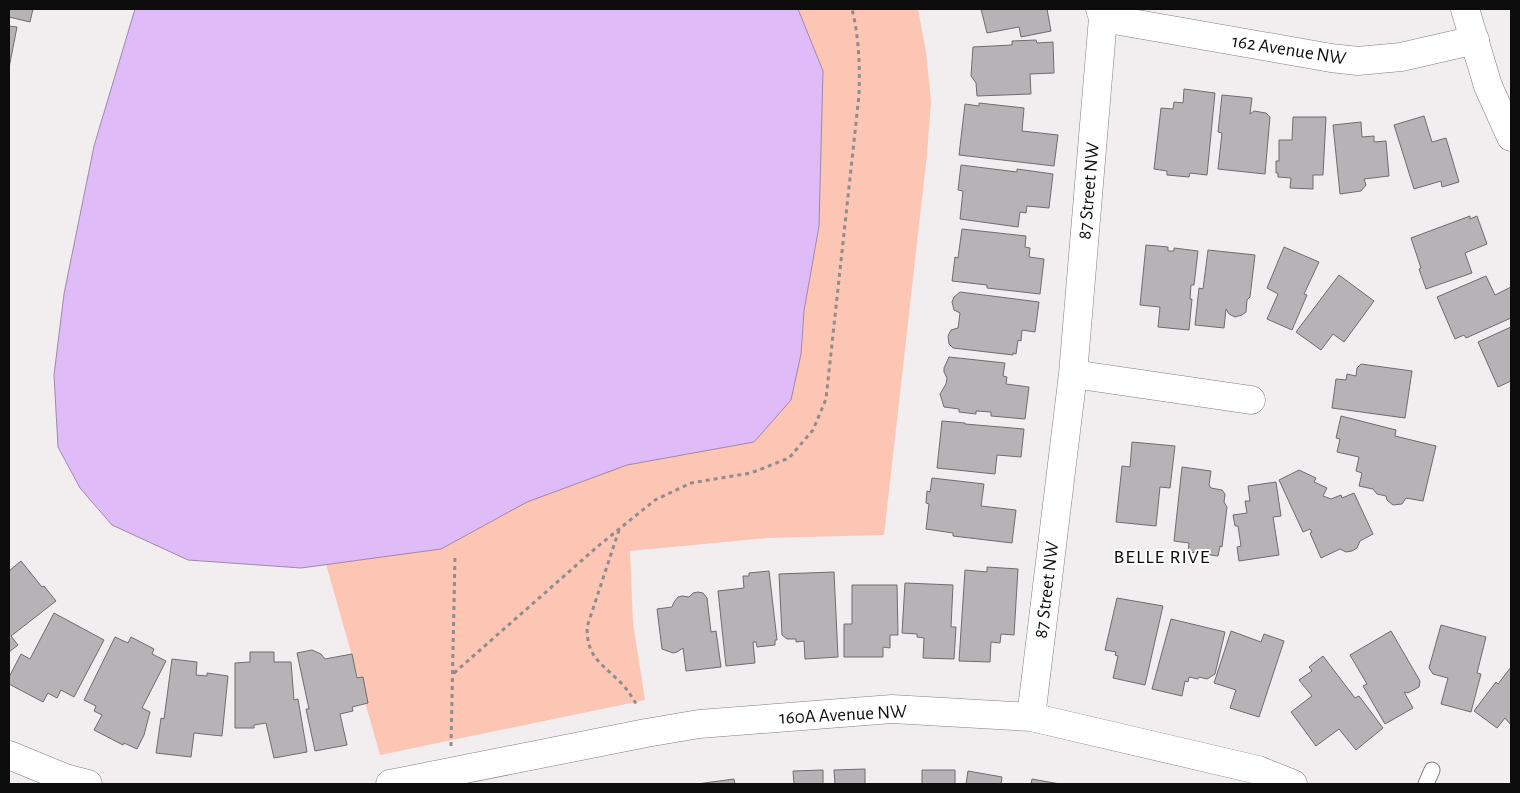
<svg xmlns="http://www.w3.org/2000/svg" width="1520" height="793" viewBox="0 0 1520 793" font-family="'Alegreya Sans',sans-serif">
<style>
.green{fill:#fdc5b4}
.water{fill:#dfbcf7;stroke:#a087b0}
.building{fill:#b6b2b5;stroke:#6f6c6f}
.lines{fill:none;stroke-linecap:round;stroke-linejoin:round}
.lane-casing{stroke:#827e7f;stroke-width:17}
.street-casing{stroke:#827e7f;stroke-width:29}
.secondary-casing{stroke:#827e7f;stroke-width:29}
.path{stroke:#8f8d8d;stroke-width:3;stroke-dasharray:4 4;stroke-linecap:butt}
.lane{stroke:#fff;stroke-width:15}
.street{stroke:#fff;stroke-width:28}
.secondary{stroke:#fff;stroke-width:28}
.labels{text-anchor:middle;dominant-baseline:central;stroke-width:4;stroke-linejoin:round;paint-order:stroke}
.street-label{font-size:19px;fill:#0d0c0c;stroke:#fff}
.neighbourhood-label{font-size:20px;letter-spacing:1px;fill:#0d0c0c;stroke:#fff}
</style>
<rect width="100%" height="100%" fill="#f2eeef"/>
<!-- green -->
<path class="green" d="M 798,9 L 918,9 L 926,52 L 931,101 L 927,154 L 884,535 L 767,538 L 630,551 L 633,623 L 645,700 L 380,755 L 326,564 L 441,549 L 527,502 L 627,464 L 754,442 L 791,400 L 801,354 L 823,71 Z"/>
<!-- water -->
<path class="water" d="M 135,9 L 798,9 L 823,71 L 819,226 L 804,311 L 801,354 L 791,400 L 754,442 L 627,465 L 527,502 L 441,549 L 301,568 L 188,560 L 112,525 L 80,488 L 58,447 L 54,375 L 64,294 L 94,146 Z"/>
<!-- building -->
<path class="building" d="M 9,9 L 33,9 L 30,22 L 9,17 Z
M 981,9 L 1047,9 L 1051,31 L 1021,37 L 1019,27 L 987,33 Z
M 9,26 L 17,27 L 9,68 Z
M 1036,40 L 1037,43 L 1053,42 L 1054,73 L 1030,74 L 1031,94 L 977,96 L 976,83 L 971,76 L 973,47 L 1012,45 L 1012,41 Z
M 1184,89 L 1215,93 L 1207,175 L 1190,173 L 1189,177 L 1167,175 L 1167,171 L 1154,169 L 1161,108 L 1173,109 L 1174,102 L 1183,103 Z
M 1222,95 L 1252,98 L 1250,114 L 1254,111 L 1266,113 L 1270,117 L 1265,174 L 1218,169 L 1222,133 L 1218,132 Z
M 979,103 L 1024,108 L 1022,131 L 1058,135 L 1054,166 L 959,155 L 965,104 L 979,106 Z
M 1424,116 L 1432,142 L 1446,138 L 1459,182 L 1442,187 L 1441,181 L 1414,189 L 1394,125 Z
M 1293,117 L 1326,117 L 1323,175 L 1313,175 L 1313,189 L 1290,188 L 1291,178 L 1278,177 L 1278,173 L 1276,173 L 1276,161 L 1279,161 L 1279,140 L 1292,140 Z
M 1361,122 L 1362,137 L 1374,136 L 1374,142 L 1386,141 L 1389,176 L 1364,179 L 1366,185 L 1361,191 L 1340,194 L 1333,125 Z
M 961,165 L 1017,172 L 1017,169 L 1053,174 L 1049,208 L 1027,206 L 1026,213 L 1020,212 L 1018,227 L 960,219 L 963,191 L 958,190 Z
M 1470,216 L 1470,219 L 1477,216 L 1487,244 L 1465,253 L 1472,273 L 1426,289 L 1419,269 L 1421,268 L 1411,238 Z
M 962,229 L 1026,236 L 1025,247 L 1030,248 L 1029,257 L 1044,259 L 1040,294 L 987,288 L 987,285 L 952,281 L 955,257 L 958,258 Z
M 1146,245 L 1168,247 L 1168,251 L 1174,251 L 1174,248 L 1198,251 L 1194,285 L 1191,285 L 1190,299 L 1192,299 L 1189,330 L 1158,327 L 1160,307 L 1140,305 Z
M 1284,247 L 1319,262 L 1304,294 L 1307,295 L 1292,330 L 1267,319 L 1278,294 L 1267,288 Z
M 1208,250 L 1255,255 L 1250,297 L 1247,300 L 1246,312 L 1242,315 L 1235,317 L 1229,314 L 1226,309 L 1224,328 L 1195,325 L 1199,288 L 1203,289 Z
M 1339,275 L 1374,301 L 1344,342 L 1333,334 L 1321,350 L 1296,332 Z
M 1486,276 L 1495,295 L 1511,287 L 1511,318 L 1466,338 L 1464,335 L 1455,339 L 1437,297 Z
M 960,292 L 1039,302 L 1035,332 L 1022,330 L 1021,341 L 1018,340 L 1016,354 L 1013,353 L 1013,355 L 953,348 L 949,344 L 948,336 L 951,330 L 958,328 L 960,313 L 954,310 L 952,302 L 954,297 Z
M 1511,327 L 1511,381 L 1498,387 L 1478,342 Z
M 949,357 L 1005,363 L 1003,376 L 1007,377 L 1006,384 L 1029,387 L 1025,419 L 991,416 L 991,412 L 976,411 L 976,414 L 959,412 L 959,409 L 944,407 L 940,394 L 946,384 L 947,378 L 944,372 L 944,368 Z
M 1361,364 L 1412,371 L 1405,418 L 1332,408 L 1336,379 L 1346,380 L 1347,374 L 1356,376 L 1357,368 Z
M 1341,416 L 1396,430 L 1395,436 L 1436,446 L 1423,501 L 1406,498 L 1402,504 L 1393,505 L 1387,500 L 1386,496 L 1377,494 L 1373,489 L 1359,486 L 1362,473 L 1356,471 L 1359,457 L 1337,452 L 1340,439 L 1336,438 Z
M 942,421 L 965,423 L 965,424 L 1024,429 L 1021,457 L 997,455 L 995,474 L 937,468 Z
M 1132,442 L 1175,446 L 1170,488 L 1160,487 L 1156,526 L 1116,522 L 1122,466 L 1130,467 Z
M 1182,467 L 1211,471 L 1209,485 L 1211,488 L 1222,490 L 1225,494 L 1224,502 L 1227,507 L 1222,547 L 1220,546 L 1218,556 L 1188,552 L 1189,543 L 1174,541 Z
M 1299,470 L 1316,478 L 1314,482 L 1327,488 L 1323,496 L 1331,499 L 1341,495 L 1342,498 L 1354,493 L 1373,534 L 1360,541 L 1357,548 L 1352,551 L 1346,552 L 1340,549 L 1321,558 L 1310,533 L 1312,532 L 1310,529 L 1303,532 L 1279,480 Z
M 932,478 L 984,484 L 981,506 L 1016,510 L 1012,543 L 953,536 L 953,533 L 926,529 L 929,504 L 926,503 L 927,491 L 930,492 Z
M 1276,482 L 1281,516 L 1273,517 L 1279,555 L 1239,561 L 1237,547 L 1241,546 L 1238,526 L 1235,526 L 1233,515 L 1247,513 L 1245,501 L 1250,501 L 1248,486 Z
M 21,561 L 42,587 L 44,586 L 56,601 L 11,636 L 18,645 L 9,652 L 9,571 Z
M 987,567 L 1018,569 L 1014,635 L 1001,634 L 1000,643 L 991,642 L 990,662 L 959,661 L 965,570 L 987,572 Z
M 769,571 L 777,640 L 775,640 L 775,645 L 757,647 L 756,642 L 753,642 L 755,663 L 726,666 L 718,591 L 744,588 L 743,576 L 749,576 L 749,573 Z
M 834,572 L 838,657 L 805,659 L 804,641 L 796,642 L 796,639 L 787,639 L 782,635 L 779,574 Z
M 905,583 L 953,585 L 951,627 L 956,627 L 954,659 L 923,658 L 924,638 L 917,637 L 917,634 L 902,633 Z
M 852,585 L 897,585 L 898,635 L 890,635 L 890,648 L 883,647 L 883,657 L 844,657 L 844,624 L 852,624 Z
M 698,592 L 703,593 L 707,598 L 711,632 L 716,631 L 721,667 L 686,671 L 683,648 L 677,652 L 673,653 L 662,649 L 657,609 L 672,607 L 674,602 L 678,597 L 682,596 L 689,597 L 693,593 Z
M 1117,598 L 1163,606 L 1145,685 L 1113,678 L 1118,656 L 1115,655 L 1116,652 L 1105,650 Z
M 54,613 L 104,640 L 74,697 L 61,690 L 57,698 L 48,693 L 43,702 L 9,684 L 9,677 L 21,654 L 30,659 Z
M 1171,619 L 1225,632 L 1215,674 L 1207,679 L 1199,677 L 1198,679 L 1189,677 L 1188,682 L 1185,681 L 1182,696 L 1152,689 Z
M 1441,625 L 1486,637 L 1477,673 L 1481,674 L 1471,712 L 1441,704 L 1448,678 L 1433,674 L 1429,668 Z
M 1231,631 L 1261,642 L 1264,634 L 1284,641 L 1259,717 L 1230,708 L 1236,690 L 1214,683 Z
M 1391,631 L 1420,681 L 1419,687 L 1408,693 L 1404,692 L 1413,708 L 1385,724 L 1363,686 L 1367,684 L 1350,655 Z
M 115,637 L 128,643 L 131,637 L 154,649 L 152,654 L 166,661 L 142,708 L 150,712 L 144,735 L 137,749 L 124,743 L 123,745 L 94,730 L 102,715 L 94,711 L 96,706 L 84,700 Z
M 312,650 L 321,654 L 325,659 L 352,654 L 357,678 L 363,677 L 368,703 L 352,707 L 353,711 L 340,714 L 347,745 L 315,751 L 306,709 L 309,709 L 297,653 Z
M 250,652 L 274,652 L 274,662 L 291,662 L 294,700 L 298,699 L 307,752 L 274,758 L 266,723 L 254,725 L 254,728 L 235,728 L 235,663 L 250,662 Z
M 1323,656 L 1355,698 L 1359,696 L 1383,728 L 1356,750 L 1339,729 L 1316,746 L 1291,712 L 1312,696 L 1299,680 L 1312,671 L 1309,667 Z
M 172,659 L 197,662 L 196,675 L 207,676 L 207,673 L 228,676 L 222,736 L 194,733 L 191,757 L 156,753 L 161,718 L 164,719 Z
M 1511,667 L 1511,725 L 1505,718 L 1497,728 L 1474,711 L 1496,682 L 1498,684 Z
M 865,769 L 865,784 L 835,784 L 834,770 Z
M 823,770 L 823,784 L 794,784 L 793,771 Z
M 922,770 L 955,770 L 955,784 L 922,784 Z
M 968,771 L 1002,777 L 1001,784 L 966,784 Z
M 734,779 L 735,784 L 697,784 Z
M 1032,779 L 1060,784 L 1031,784 Z"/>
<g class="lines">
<!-- lane casing -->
<g class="lane-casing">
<path id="lane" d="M 1426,784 L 1432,770"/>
</g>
<!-- street casing -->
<g class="street-casing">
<path id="street" d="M 1103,18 L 1331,58 L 1358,61 L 1401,57 L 1475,40
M 1073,374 L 1251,400
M 1031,717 L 1073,374 L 1103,18 L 1100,9
M 9,755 L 65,778 L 88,784
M 390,784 L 646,733 L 699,724 L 892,709 L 1031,717 L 1258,770 L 1293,784"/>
</g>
<!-- secondary casing -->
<g class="secondary-casing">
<path id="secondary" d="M 1465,9 L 1488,86 L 1511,137"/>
</g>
<!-- path -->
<path class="path" d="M 619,530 L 587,627 C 587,655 598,661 617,679 C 626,687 632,697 638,707
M 454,673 L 597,547 L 655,500 L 691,483 L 751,473 L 789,458 L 813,430 L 826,399 L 859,95 C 860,66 859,37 852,9
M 451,746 L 455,556"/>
<!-- lane -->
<use href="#lane" class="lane"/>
<!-- street -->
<use href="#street" class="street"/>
<!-- secondary -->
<use href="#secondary" class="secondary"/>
</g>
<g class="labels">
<!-- street labels -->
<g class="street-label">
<text transform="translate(1289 50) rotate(9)">162 Avenue NW</text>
<text transform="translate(1089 191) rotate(-85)">87 Street NW</text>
<text transform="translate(1047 590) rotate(-83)">87 Street NW</text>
<text transform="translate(843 715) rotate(-3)">160A Avenue NW</text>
</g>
<!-- neighbourhood labels -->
<g class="neighbourhood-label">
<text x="1162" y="557">BELLE RIVE</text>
</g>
</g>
<!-- border -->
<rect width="1520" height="793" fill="none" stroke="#0d0c0c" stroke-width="20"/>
</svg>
